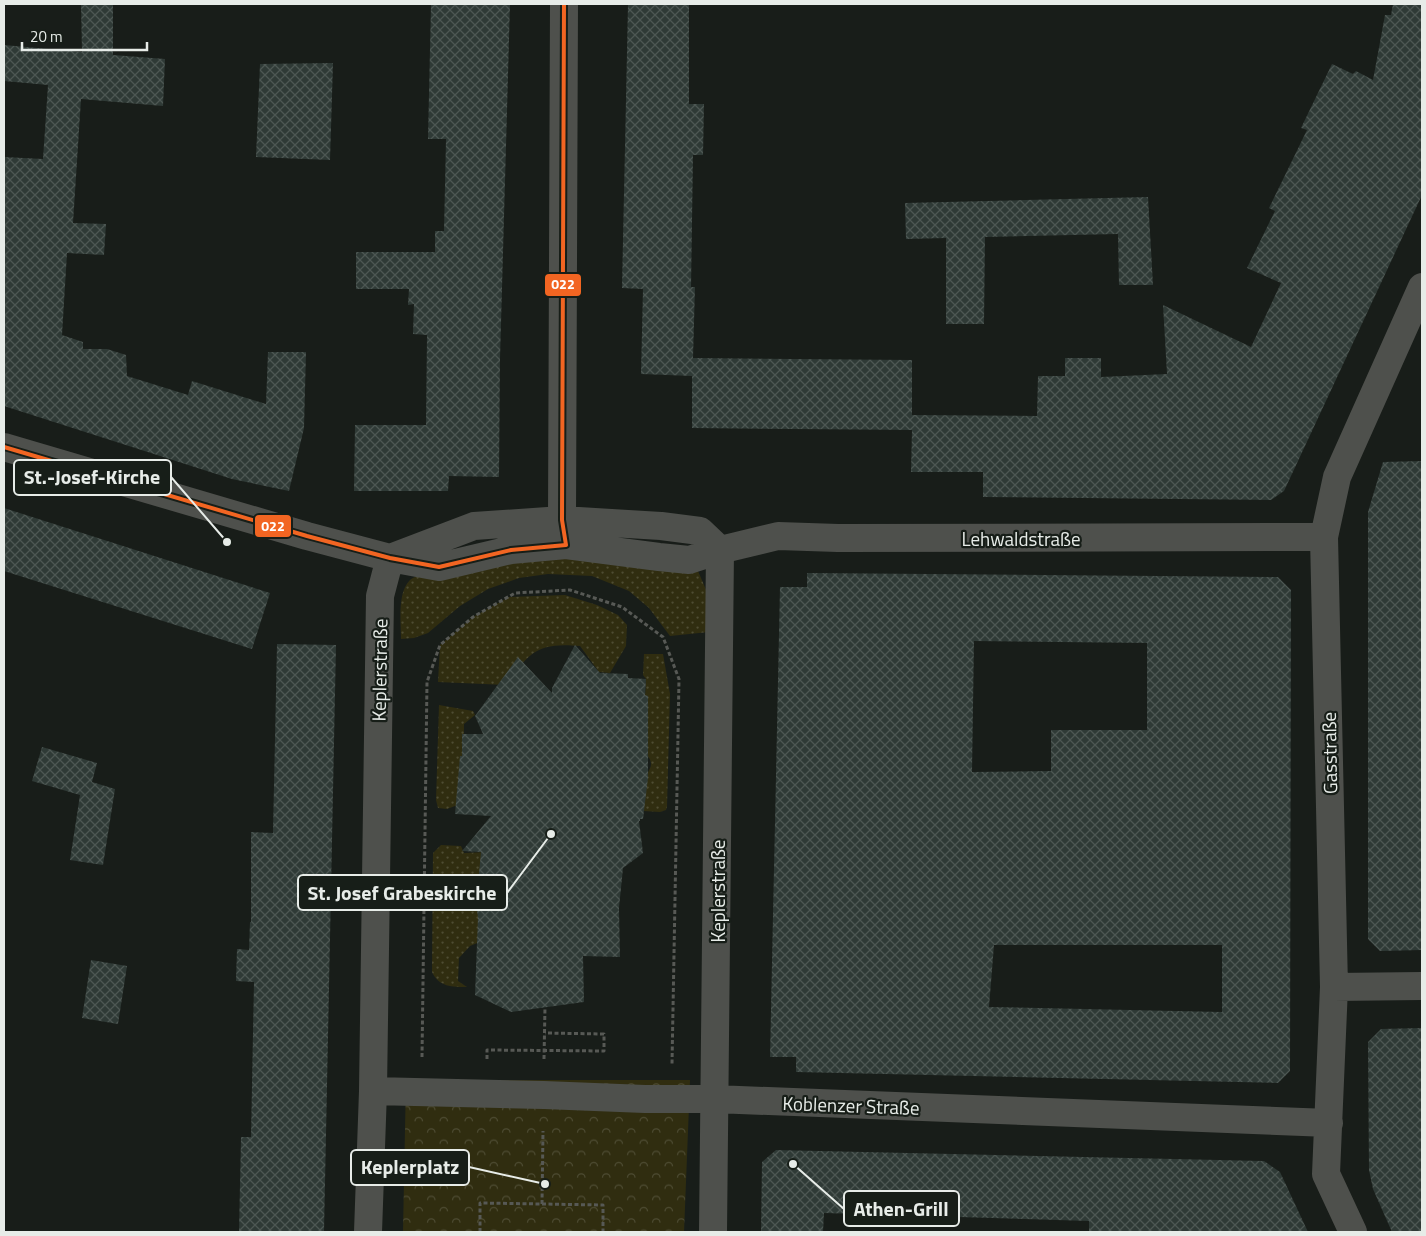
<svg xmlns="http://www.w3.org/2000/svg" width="1426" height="1236" viewBox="0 0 1426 1236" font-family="'Titillium Web',sans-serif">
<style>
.grass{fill:url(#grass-dots)}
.park{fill:url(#park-crowns)}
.building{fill:url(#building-cross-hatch);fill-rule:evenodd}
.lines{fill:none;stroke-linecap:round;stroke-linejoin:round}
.path{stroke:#575955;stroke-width:3;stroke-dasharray:4 2.5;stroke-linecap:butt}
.minor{stroke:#4e504c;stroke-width:28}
.bus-1-casing{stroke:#171e18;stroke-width:8}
.bus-1{stroke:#f26522;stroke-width:4}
.labels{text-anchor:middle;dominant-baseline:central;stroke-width:4.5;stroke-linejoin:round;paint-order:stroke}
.street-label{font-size:19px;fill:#e7ece8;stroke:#171e18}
.leader{fill:none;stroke:#e7ece8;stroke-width:2}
.callout-dot{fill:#e7ece8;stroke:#171e18;stroke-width:2}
.callout{fill:#171e18;stroke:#e7ece8;stroke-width:2}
.callout-label{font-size:20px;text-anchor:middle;font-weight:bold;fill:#e7ece8}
.line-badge{stroke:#171e18;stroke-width:2}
.badge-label{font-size:14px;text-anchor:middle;font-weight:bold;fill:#fff}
</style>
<defs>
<pattern id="grass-dots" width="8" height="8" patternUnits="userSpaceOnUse" patternTransform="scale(1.25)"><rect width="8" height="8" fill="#302d10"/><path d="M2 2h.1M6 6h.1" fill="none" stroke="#4e4c33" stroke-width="1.8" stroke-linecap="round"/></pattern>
<pattern id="park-crowns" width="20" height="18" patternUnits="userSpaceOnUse" patternTransform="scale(1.25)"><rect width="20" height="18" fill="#302d10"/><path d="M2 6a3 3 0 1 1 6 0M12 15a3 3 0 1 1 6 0" fill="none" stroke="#4e4c33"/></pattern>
<pattern id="building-cross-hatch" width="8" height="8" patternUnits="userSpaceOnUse" patternTransform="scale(1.25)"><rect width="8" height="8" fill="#2f3a36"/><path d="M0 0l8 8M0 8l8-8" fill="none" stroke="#4d5753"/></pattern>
</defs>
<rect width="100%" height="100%" fill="#181d19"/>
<!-- grass -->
<path class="grass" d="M 569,556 L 698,571 L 710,599 L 709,632 L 670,636 L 649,608 L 629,591 L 592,576 L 548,574 L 519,578 L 488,589 L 460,606 L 428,633 L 414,638 L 401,639 C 401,622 397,593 410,580 C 412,578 417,576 420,575 L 521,557 Z
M 565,595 L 597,605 L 618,615 L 627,625 L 626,646 L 610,673 L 599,672 L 580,646 C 538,642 529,652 506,685 L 438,682 L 440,645 L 473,617 L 509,597 Z
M 644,654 L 663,654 L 670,694 L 667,807 L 666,810 L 660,812 L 643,811 C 643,803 642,795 643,787 C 646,766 661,768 640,747 L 643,732 L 646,679 L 643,675 Z
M 439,705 L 473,711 L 475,715 L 464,724 L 463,803 L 447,809 L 438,808 L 436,800 Z
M 441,845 L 461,846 L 464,853 L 487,852 L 482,941 L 470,946 L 459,958 L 458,981 L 467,987 C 452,987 439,987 432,972 L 433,853 Z"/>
<!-- park -->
<path class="park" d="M 406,1080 L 690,1080 L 684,1232 L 403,1232 Z"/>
<!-- building -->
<path class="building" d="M 81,4 L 113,4 L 113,55 L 165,59 L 163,106 L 81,99 L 73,223 L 106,224 L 104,255 L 67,253 L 62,335 L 83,342 L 83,349 L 107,349 L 126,355 L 127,376 L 188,395 L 192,381 L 266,404 L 268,352 L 306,352 L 304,428 L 289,491 L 232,479 L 4,406 L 4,157 L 43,159 L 48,85 L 4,81 L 4,45 L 82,52 Z
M 431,4 L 510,4 L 500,359 L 499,477 L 449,476 L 448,491 L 354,491 L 355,425 L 426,425 L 427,335 L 413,334 L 414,304 L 408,305 L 409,289 L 356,289 L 356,252 L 435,252 L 435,231 L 444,231 L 446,139 L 428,139 Z
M 628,4 L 689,4 L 689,104 L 704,104 L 703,155 L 693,155 L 691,287 L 695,287 L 693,358 L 912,360 L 912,415 L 1037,416 L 1038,376 L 1065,376 L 1065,358 L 1101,358 L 1101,377 L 1167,374 L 1163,305 L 1251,347 L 1281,283 L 1247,268 L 1275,211 L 1269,208 L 1307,130 L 1301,128 L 1332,64 L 1353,74 L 1356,71 L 1373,80 L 1385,15 L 1391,15 L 1393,4 L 1422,4 L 1422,195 L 1284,491 L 1271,500 L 983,497 L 983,472 L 911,472 L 912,430 L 692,428 L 692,376 L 641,374 L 643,289 L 622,288 Z
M 333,63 L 330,160 L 256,157 L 260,64 Z
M 1148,197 L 1153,285 L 1119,285 L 1118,234 L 985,237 L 984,324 L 946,324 L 946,238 L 906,239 L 905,203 Z
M 1422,461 L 1422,950 L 1380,951 L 1368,939 L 1368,512 L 1383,462 Z
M 4,508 L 270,593 L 252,649 L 4,571 Z
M 807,573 L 1278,577 L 1291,590 L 1290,1071 L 1278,1083 L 796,1072 L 796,1057 L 770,1057 L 780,587 L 807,587 ZM 974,641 L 1147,643 L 1147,730 L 1051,730 L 1051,771 L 972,772 ZM 994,945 L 1222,945 L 1222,1012 L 989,1007 Z
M 277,644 L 336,645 L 324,1232 L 239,1232 L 241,1137 L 251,1137 L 254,982 L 236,981 L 237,949 L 249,950 L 250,922 L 251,922 L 251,832 L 273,833 Z
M 575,645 L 600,673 L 628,674 L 628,678 L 646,679 L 645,695 L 648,696 L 648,778 L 643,819 L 640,819 L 640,821 L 639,821 L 643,853 L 623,868 L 619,908 L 620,957 L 583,956 L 584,1002 L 511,1012 L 475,995 L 478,917 L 476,905 L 481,852 L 462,851 L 491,816 L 455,814 L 460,756 L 462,756 L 462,734 L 483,734 L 475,716 L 518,657 L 552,693 L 552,688 Z
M 42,747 L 97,763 L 92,782 L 115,789 L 103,865 L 70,860 L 80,795 L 32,781 Z
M 91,960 L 127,966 L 118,1024 L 82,1018 Z
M 1422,1028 L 1422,1232 L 1392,1232 L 1373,1189 L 1369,1170 L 1368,1042 L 1381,1029 Z
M 776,1150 L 1264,1161 L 1280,1172 L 1308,1232 L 1089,1232 L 1089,1221 L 824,1213 L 823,1232 L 761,1232 L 762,1162 Z"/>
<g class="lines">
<!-- path -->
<path class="path" d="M 422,1057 L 427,682 L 440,645 L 473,617 L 515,593 L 570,590 L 622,607 L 663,637 L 679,679 L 672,1064
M 487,1059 L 487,1050 L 604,1051 L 604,1034 L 545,1033
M 544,1059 L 545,1007
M 542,1204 L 543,1131
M 480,1232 L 480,1203 L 603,1205 L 603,1232"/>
<!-- minor -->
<path class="minor" d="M 564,4 L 562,520 L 565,539
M 4,447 L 307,536 L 390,558 L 439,567 L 511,550 L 566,545 L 659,557 L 689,560 L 720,550 L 778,536 L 838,538 L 1324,537
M 1334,987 L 1422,986
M 373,1091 L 544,1095 L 645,1099 L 715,1099 L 1329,1123
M 368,1232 L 373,1091 L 380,596 L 390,558 L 474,526 L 562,520 L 661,526 L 700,531 L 720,550
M 713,1232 L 720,550
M 1353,1232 L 1326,1174 L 1334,987 L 1324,537 L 1337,477 L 1422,287"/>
<!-- bus-1 casing -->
<g class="bus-1-casing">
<path id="bus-1" d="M 4,447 L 307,536 L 390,558 L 439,567 L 511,550 L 566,545 L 562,520 L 564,4"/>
</g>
<!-- bus-1 -->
<use href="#bus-1" class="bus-1"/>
</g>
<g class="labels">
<!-- street labels -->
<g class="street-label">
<text x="1021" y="538">Lehwaldstraße</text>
<text transform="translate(379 670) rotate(-89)">Keplerstraße</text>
<text transform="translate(1329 753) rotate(-91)">Gasstraße</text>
<text transform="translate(717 891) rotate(-90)">Keplerstraße</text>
<text transform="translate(851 1105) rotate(2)">Koblenzer Straße</text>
</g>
</g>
<!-- callouts -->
<path class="leader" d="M227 542L171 477M551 834L507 893M545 1184L469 1167M793 1164L844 1209"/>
<g class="callout-dot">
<circle cx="227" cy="542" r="5"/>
<circle cx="551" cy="834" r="5"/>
<circle cx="545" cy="1184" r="5"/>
<circle cx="793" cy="1164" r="5"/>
</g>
<g class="callout">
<rect x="14" y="460" width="157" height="35" rx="5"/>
<rect x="298" y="875" width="209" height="35" rx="5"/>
<rect x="351" y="1150" width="118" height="35" rx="5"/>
<rect x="844" y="1191" width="115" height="35" rx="5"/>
</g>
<g class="callout-label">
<text x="92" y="484">St.-Josef-Kirche</text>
<text x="402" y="900">St. Josef Grabeskirche</text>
<text x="410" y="1174">Keplerplatz</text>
<text x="901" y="1216">Athen-Grill</text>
</g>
<g class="line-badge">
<rect x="544" y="273" width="38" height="24" rx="5" fill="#f26522"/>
<rect x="254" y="514" width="38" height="24" rx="5" fill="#f26522"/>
</g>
<g class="badge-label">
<text x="563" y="289">022</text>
<text x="273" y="531">022</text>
</g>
<!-- border -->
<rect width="1426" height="1236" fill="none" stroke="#e7ece8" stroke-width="10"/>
<!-- scale -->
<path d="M22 42v8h125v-8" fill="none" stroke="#e7ece8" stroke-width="2.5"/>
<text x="30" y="42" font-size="15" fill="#e7ece8" stroke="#171e18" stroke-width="4" paint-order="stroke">20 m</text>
</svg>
